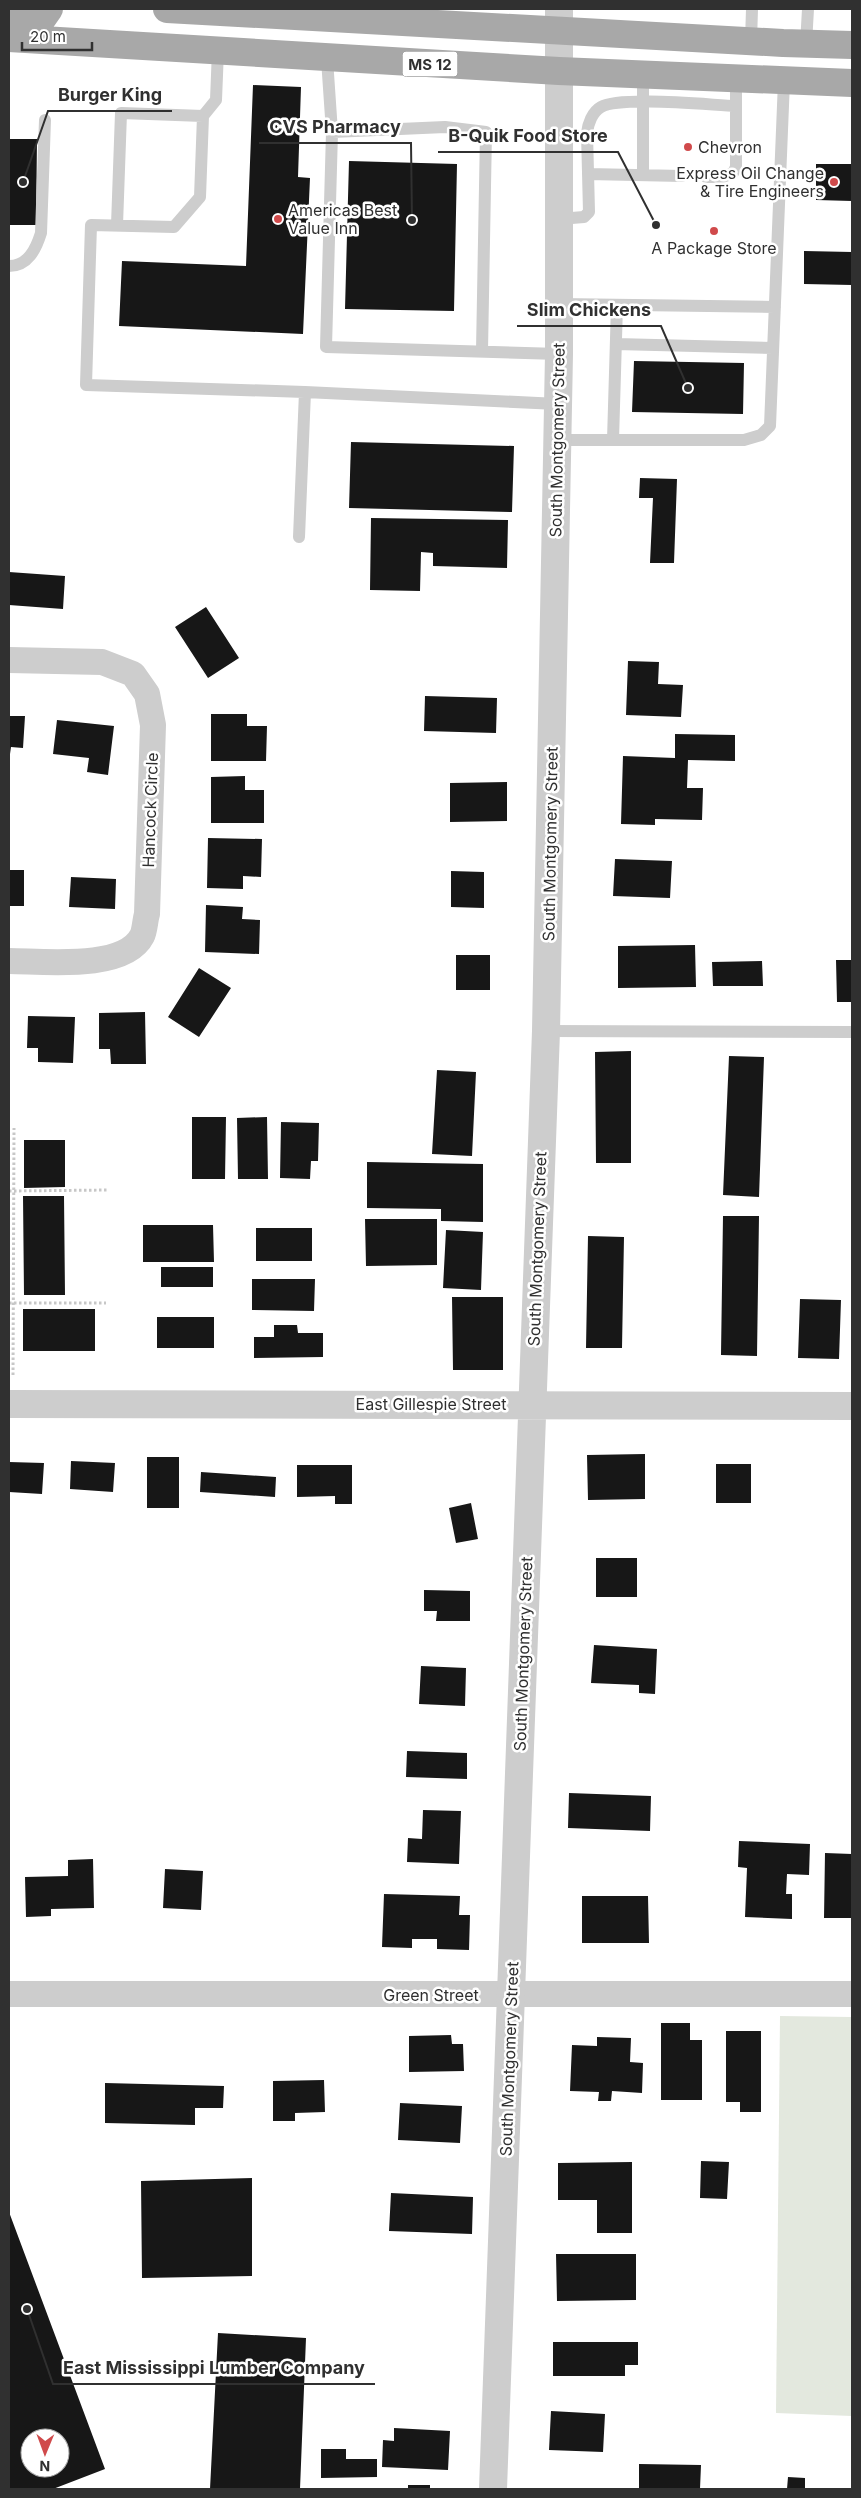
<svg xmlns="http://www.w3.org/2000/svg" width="861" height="2498" viewBox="0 0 861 2498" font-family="Inter,sans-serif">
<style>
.green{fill:#e3e8de}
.building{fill:#171717;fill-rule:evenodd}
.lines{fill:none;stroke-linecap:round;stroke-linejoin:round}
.path{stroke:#c7c7c7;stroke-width:3;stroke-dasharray:2.5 2.5;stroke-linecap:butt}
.service{stroke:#cdcdcd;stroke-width:12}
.minor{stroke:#cdcdcd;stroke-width:26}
.tertiary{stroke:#cdcdcd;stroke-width:28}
.primary{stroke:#a8a8a8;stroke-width:28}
.poi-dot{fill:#d04a4b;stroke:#fff;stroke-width:2}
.labels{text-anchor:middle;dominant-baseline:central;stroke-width:5;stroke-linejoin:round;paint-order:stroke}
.shield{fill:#fff;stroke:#6e6e6e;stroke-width:1}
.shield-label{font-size:15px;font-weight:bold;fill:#303030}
.poi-label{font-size:16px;fill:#303030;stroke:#fff;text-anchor:start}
.street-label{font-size:16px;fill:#303030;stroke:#fff}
.leader{fill:none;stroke:#303030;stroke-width:2}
.callout-dot{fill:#303030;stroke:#fff;stroke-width:2}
.callout-label{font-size:18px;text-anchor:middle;font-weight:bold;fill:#303030;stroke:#fff;stroke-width:5;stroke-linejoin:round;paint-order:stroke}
</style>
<rect width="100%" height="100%" fill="#fff"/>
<!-- green -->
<path class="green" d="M 780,2016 L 852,2017 L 852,2416 L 776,2413 Z"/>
<!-- building -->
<path class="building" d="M 253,85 L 301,87 L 298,177 L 310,178 L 303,334 L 119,326 L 122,261 L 246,266 Z
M 9,139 L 37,139 L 36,225 L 9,225 Z
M 349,161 L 457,164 L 454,311 L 345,309 Z
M 816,164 L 852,164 L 852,201 L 816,200 Z
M 804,251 L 852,252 L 852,285 L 804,284 Z
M 634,361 L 744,363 L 743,414 L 632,412 Z
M 351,442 L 514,446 L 512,512 L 349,508 Z
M 640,478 L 677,479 L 674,563 L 650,563 L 653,498 L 639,498 Z
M 371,518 L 508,520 L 507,568 L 433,566 L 433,553 L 421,552 L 420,591 L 370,590 Z
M 9,572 L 65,576 L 63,609 L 9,605 Z
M 206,607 L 239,658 L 208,678 L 175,627 Z
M 628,661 L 659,662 L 658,684 L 683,685 L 681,717 L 626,715 Z
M 425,696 L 497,698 L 496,733 L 424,731 Z
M 211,714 L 247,714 L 247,726 L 267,726 L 266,761 L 211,761 Z
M 9,716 L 25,716 L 23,748 L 11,747 L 10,754 Z
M 57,720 L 114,726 L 108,775 L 87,772 L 89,758 L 53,754 Z
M 675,734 L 735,735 L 735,761 L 688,760 L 687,788 L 703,788 L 702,820 L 655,819 L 655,825 L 621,824 L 623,756 L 675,758 Z
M 245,776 L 245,790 L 264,790 L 264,823 L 211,823 L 211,777 Z
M 507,782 L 507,821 L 450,822 L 450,783 Z
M 208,838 L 262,839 L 261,877 L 243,876 L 243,889 L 207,888 Z
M 615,859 L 672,861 L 670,898 L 613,896 Z
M 9,870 L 24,870 L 24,906 L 9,906 Z
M 451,871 L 484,872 L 484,908 L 451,907 Z
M 71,877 L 116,879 L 115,909 L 69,907 Z
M 206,905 L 243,907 L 242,919 L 260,920 L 259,954 L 205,952 Z
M 695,945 L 696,987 L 618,988 L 618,946 Z
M 456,955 L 490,955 L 490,990 L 456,990 Z
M 836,960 L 852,960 L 852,1002 L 837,1002 Z
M 762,961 L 763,986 L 713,986 L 712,962 Z
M 199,968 L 231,988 L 199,1037 L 168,1017 Z
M 145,1012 L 146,1064 L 111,1064 L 110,1049 L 99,1049 L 99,1013 Z
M 28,1016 L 75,1017 L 73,1063 L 38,1062 L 38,1048 L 27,1048 Z
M 631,1051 L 631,1163 L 596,1163 L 595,1052 Z
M 729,1056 L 764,1057 L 759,1197 L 723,1195 Z
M 437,1070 L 476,1072 L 472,1156 L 432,1154 Z
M 192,1117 L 226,1117 L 225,1179 L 192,1179 Z
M 267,1117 L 268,1179 L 238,1179 L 237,1118 Z
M 281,1122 L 319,1123 L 318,1161 L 311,1161 L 310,1179 L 280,1178 Z
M 24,1140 L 65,1140 L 65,1187 L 24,1188 Z
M 367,1162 L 483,1164 L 483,1222 L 441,1221 L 441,1209 L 367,1208 Z
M 23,1196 L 64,1196 L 65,1295 L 24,1295 Z
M 723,1216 L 759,1216 L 757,1356 L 721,1355 Z
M 365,1219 L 437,1219 L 437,1265 L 366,1266 Z
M 143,1225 L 213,1225 L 214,1262 L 143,1262 Z
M 256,1228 L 312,1228 L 312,1261 L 256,1261 Z
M 446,1230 L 483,1232 L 481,1290 L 443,1288 Z
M 588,1236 L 624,1237 L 622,1348 L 586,1348 Z
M 161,1267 L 213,1267 L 213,1287 L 161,1287 Z
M 252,1279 L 315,1279 L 314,1311 L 252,1310 Z
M 452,1297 L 503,1297 L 503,1370 L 453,1370 Z
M 800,1299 L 841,1300 L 839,1359 L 798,1358 Z
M 23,1309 L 95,1309 L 95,1351 L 23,1351 Z
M 157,1317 L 214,1317 L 214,1348 L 157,1348 Z
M 274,1325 L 297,1325 L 298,1333 L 323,1333 L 323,1357 L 254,1358 L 254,1337 L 274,1337 Z
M 645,1454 L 645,1499 L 588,1500 L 587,1455 Z
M 147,1457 L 179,1457 L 179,1508 L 147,1508 Z
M 71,1461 L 115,1463 L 113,1492 L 70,1489 Z
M 9,1462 L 44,1463 L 42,1494 L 9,1492 Z
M 716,1464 L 751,1464 L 751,1503 L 716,1503 Z
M 297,1465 L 352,1465 L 352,1504 L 335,1504 L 335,1496 L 297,1497 Z
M 201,1472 L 276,1477 L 275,1497 L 200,1492 Z
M 471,1503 L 478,1539 L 456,1543 L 449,1508 Z
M 596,1558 L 637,1558 L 637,1597 L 596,1597 Z
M 424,1590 L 470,1591 L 470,1621 L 436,1621 L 437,1611 L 424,1611 Z
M 594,1645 L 657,1649 L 655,1694 L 639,1693 L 639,1685 L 591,1683 Z
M 421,1666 L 466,1668 L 465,1706 L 419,1704 Z
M 407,1751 L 467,1753 L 467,1779 L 406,1777 Z
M 569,1793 L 651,1796 L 650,1831 L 568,1828 Z
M 423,1810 L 461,1811 L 459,1864 L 407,1862 L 408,1838 L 422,1839 Z
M 739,1841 L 810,1844 L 809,1875 L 787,1874 L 786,1894 L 792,1894 L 792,1919 L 745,1917 L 747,1868 L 738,1867 Z
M 825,1853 L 852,1854 L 852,1918 L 824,1918 Z
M 93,1859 L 94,1908 L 51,1909 L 51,1916 L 26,1917 L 25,1877 L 68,1876 L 68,1860 Z
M 165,1869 L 203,1871 L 201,1910 L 163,1908 Z
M 384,1894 L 460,1896 L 459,1915 L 470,1915 L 469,1950 L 437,1949 L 437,1939 L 412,1939 L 412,1948 L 382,1947 Z
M 582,1896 L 648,1896 L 649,1943 L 582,1943 Z
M 661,2023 L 690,2023 L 690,2040 L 702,2040 L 702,2100 L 661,2100 Z
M 726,2031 L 761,2031 L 761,2112 L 740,2112 L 740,2102 L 726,2102 Z
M 451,2035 L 452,2044 L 463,2044 L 464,2071 L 409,2072 L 409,2036 Z
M 597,2037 L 631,2038 L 630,2062 L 643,2063 L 642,2093 L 612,2091 L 611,2101 L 598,2101 L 599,2092 L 570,2091 L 572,2045 L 597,2046 Z
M 324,2080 L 325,2112 L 295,2113 L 295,2121 L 273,2121 L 273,2081 Z
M 105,2083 L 224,2086 L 223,2108 L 195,2108 L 195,2125 L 105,2123 Z
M 400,2103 L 462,2106 L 460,2143 L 398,2140 Z
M 701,2161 L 729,2162 L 727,2199 L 700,2198 Z
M 632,2162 L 632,2233 L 597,2233 L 597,2200 L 558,2200 L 558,2163 Z
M 252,2178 L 252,2276 L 142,2278 L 141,2181 Z
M 391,2193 L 473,2197 L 472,2234 L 389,2231 Z
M 9,2212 L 105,2469 L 53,2489 L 9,2489 ZM 30,2438 L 60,2438 L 60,2468 L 30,2468 Z
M 556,2254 L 636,2254 L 636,2300 L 557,2301 Z
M 218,2333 L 306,2338 L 300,2489 L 210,2489 Z
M 553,2342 L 638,2342 L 638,2365 L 625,2365 L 625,2376 L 553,2376 Z
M 551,2411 L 605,2414 L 603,2452 L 549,2450 Z
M 394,2428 L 450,2431 L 448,2470 L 382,2467 L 383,2440 L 394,2441 Z
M 321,2449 L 346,2449 L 346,2459 L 377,2459 L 377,2477 L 321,2478 Z
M 639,2464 L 701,2465 L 700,2489 L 639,2489 Z
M 788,2477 L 805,2478 L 805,2489 L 787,2489 Z
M 408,2485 L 430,2485 L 430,2489 L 408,2489 Z"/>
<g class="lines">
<!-- path -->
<path class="path" d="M 9,1191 L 109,1190
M 9,1303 L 106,1303
M 13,1375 L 14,1128"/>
<!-- service -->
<path class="service" d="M 751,41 L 752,9
M 806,44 L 808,9
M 327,59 L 332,132 L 326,347 L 559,354
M 643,75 L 643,175
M 203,116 L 216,100 L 218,50
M 332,132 L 445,127 L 486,132 L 482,351
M 588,174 L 682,176
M 706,177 L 723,177 L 733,173 L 736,167 L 736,106
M 559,219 L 584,217 L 589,212 L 587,133 C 588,124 592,112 601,107 C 621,96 709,105 736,106 L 736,79
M 117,225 L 121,113 L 203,116 L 200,197 L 174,227 L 91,225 L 86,385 L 305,392
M 9,266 C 28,266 36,249 41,233 L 45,120
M 559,304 L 775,307
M 616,344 L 773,348
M 558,440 L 744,440 L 761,435 L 770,426 L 784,81
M 613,440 L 617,305
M 299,537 L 305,392 L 558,404
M 546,1031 L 852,1032"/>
<!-- minor -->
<path class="minor" d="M 9,660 L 102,662 L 133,674 L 147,694 L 153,725 L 147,914 C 145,920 145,930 142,936 C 124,971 42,961 9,961
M 9,1994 L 852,1994"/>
<!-- tertiary -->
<path class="tertiary" d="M 9,1404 L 852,1406
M 493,2489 L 546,1031 L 559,354 L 559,9"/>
<!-- primary -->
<path class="primary" d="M 167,9 L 783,43 L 852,45
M 9,22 L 18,18 L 42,19 L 49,9
M 9,38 L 559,71 L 852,83"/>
</g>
<!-- markers -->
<g class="poi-dot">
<circle cx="688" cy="147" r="5"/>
<circle cx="834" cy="182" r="5"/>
<circle cx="278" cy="219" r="5"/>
<circle cx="714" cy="231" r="5"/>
</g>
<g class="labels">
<!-- shield labels -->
<rect class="shield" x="402.5" y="51.5" width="55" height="25" rx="4"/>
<g class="shield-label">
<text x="430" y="64">MS 12</text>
</g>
<!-- poi labels -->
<g class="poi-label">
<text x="698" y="147">Chevron</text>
<text x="824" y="173" text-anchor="end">Express Oil Change<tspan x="824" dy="18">&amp; Tire Engineers</tspan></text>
<text x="288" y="210">Americas Best<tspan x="288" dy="18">Value Inn</tspan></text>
<text x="714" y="248" text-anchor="middle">A Package Store</text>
</g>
<!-- street labels -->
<g class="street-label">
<text transform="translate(557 440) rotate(-89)">South Montgomery Street</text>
<text transform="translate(150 810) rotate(-88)">Hancock Circle</text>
<text transform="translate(550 844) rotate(-89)">South Montgomery Street</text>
<text transform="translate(537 1249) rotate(-88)">South Montgomery Street</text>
<text x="431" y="1404">East Gillespie Street</text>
<text transform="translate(523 1654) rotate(-88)">South Montgomery Street</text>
<text x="431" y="1995">Green Street</text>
<text transform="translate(509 2059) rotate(-88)">South Montgomery Street</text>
</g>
</g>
<!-- callouts -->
<path class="leader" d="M23 182L48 111H172M412 220L411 143H259M656 225L618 152H438M688 388L661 326H517M27 2309L53 2384H375"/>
<g class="callout-dot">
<circle cx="23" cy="182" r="5"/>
<circle cx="412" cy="220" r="5"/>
<circle cx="656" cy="225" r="5"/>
<circle cx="688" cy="388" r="5"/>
<circle cx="27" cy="2309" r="5"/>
</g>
<g class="callout-label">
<text x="110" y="101">Burger King</text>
<text x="335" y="133">CVS Pharmacy</text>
<text x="528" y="142">B-Quik Food Store</text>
<text x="589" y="316">Slim Chickens</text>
<text x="214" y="2374">East Mississippi Lumber Company</text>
</g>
<!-- border -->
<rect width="861" height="2498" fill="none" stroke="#303030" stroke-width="20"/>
<!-- north arrow -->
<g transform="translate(45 2453) rotate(181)"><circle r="24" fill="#ffffff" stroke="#acacac"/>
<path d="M0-4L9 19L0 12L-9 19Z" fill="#d04a4b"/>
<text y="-8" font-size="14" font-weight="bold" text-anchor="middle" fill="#303030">N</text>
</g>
<!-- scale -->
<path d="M22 42v8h70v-8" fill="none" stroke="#303030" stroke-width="2.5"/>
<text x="30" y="42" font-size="15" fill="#303030" stroke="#ffffff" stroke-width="4" paint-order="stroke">20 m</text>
</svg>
